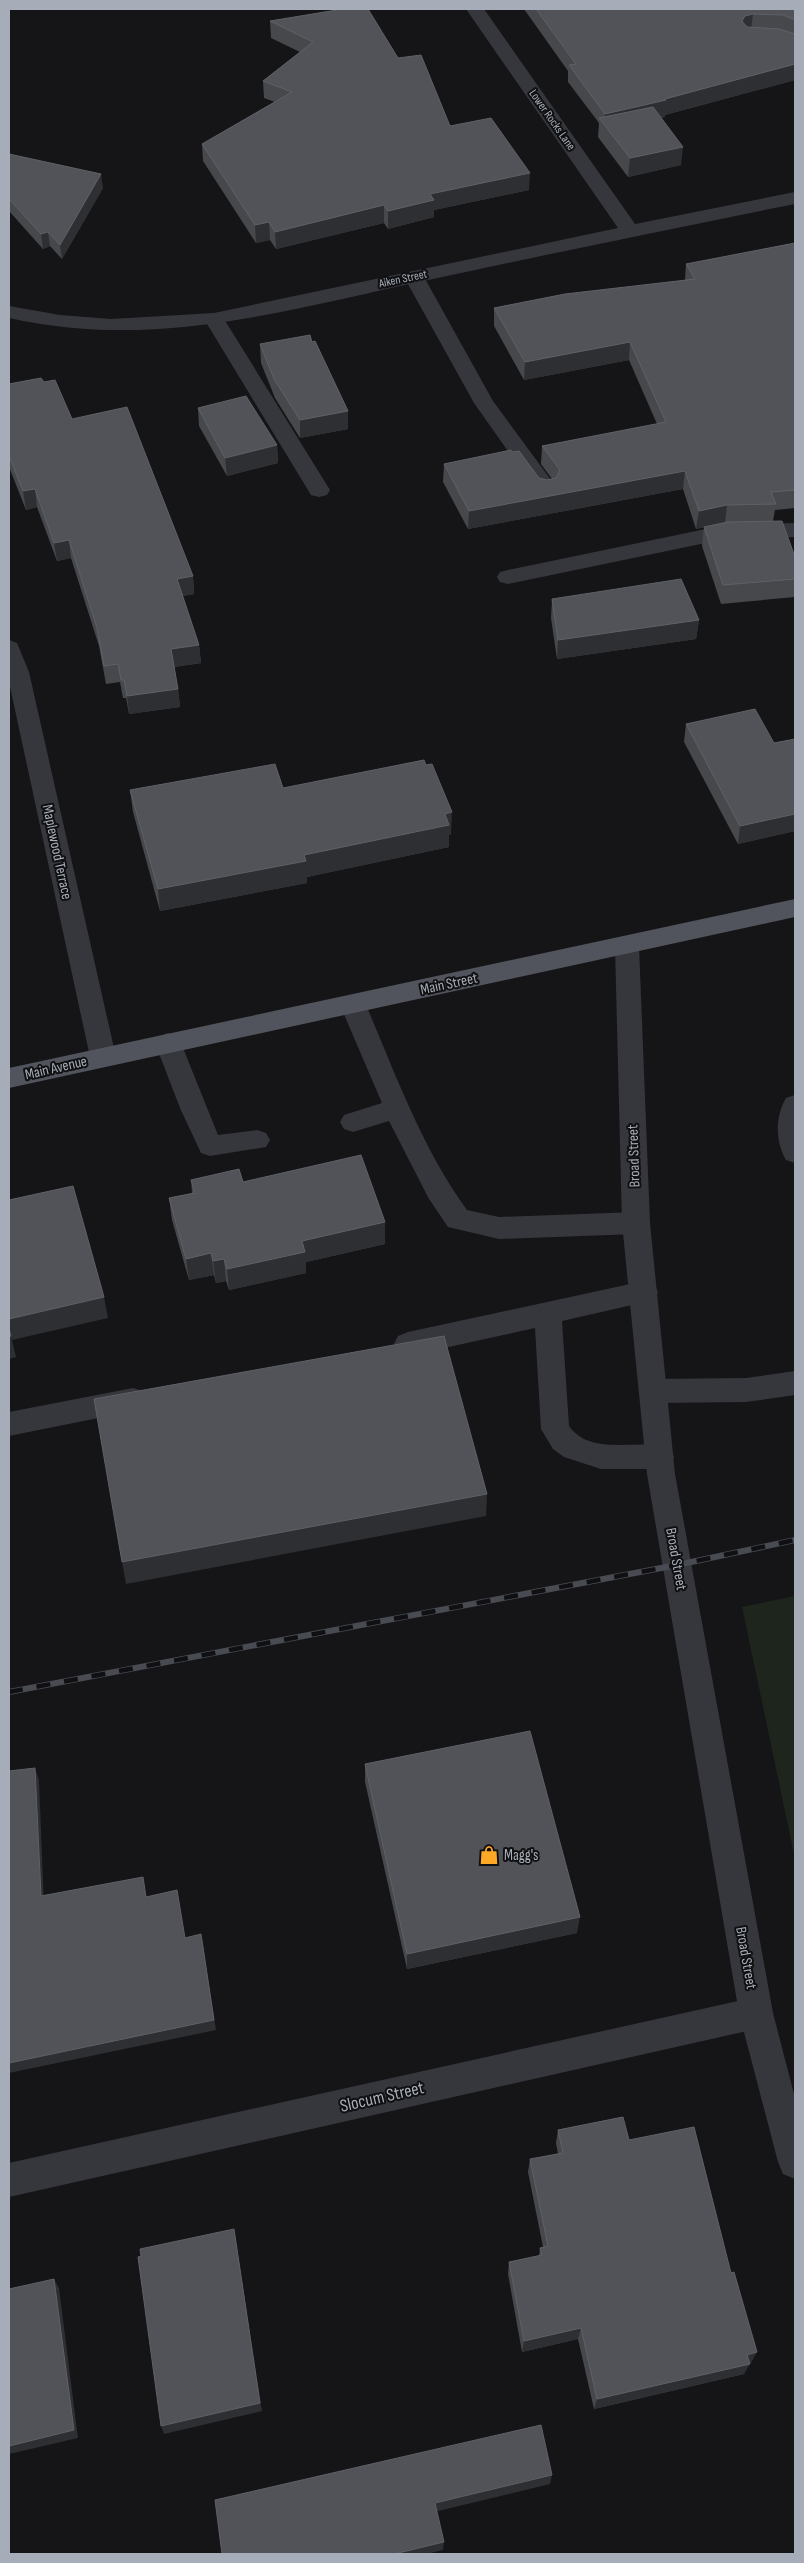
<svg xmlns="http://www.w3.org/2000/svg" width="804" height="2563" viewBox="0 0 804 2563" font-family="'Sofia Sans Condensed',sans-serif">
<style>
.green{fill:#1d251d}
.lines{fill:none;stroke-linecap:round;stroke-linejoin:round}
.service{fill:#36373c;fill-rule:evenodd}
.minor{fill:#36373c;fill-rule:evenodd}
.tertiary{fill:#36373c;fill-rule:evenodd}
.primary{fill:#51545c;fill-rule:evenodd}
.rail-casing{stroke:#484b52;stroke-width:6}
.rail{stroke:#101012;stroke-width:4.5;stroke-dasharray:14;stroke-linecap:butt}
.wall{fill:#46484c}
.shaded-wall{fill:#2e2f32}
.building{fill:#515358;stroke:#5e6167}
.labels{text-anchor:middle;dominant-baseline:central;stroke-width:4;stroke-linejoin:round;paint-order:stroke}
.far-street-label{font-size:12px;fill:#a6adb8;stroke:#101012}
.street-label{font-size:15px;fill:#a6adb8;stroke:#101012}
.poi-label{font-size:15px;fill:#a6adb8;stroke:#101012;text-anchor:start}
.near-street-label{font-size:18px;fill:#a6adb8;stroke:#101012}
</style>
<rect width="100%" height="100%" fill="#151517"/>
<!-- green -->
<path class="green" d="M 795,1596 L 795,1859 L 742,1607 Z"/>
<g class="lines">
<!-- service -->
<path class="service" d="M 414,271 L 421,273 L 424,277 L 493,401 L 551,480 L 548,485 L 540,487 L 532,485 L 474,403 L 404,277 L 407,273 Z
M 214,313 L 221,315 L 224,319 L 330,490 L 327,495 L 319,497 L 311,495 L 308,490 L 204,319 L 207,315 Z
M 795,523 L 795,537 L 725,539 L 508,584 L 500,582 L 497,577 L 500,572 L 508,570 L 725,525 Z
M 353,995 L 362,998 L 366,1005 C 396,1075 422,1148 467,1210 L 499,1217 L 636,1212 L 646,1215 L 650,1223 L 646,1231 L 636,1234 L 499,1239 L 448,1227 L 429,1199 L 389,1121 L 353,1132 L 344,1129 L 340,1122 L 344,1115 L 382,1103 L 340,1005 L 344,998 Z
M 168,1033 L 177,1036 L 181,1043 L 218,1135 L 257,1130 L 266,1133 L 270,1140 L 266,1147 L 210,1156 L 201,1153 L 180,1108 L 155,1043 L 159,1036 Z
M 795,1095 L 795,1163 L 786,1160 C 775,1141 775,1117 786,1098 Z
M 644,1281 L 654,1284 L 658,1292 L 654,1300 L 562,1321 L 569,1426 C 592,1458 639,1437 670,1448 L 674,1457 L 670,1466 L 660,1469 L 601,1469 L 564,1457 L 553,1449 L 541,1429 L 535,1328 L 408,1356 L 398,1352 L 394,1344 L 398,1336 L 408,1332 Z
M 795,1371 L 795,1395 L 746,1402 L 654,1403 L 644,1399 L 640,1391 L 644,1383 L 654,1379 L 746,1378 Z
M 133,1388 L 143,1391 L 147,1400 L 143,1409 L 9,1436 L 9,1412 Z"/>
<!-- minor -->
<path class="minor" d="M 466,9 L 484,9 L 635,224 L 795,192 L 795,204 C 674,228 554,253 433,279 C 289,309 157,351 9,318 L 9,306 L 60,315 L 111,319 L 214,313 L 618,228 Z
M 9,640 L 17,643 L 29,672 L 116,1057 L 112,1064 L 103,1067 L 94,1064 L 90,1057 L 9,682 Z
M 756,1997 L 768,2001 L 773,2013 L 768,2025 L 756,2029 L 9,2197 L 9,2163 Z"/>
<!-- tertiary -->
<path class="tertiary" d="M 627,937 L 636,939 L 639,946 L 650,1223 L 675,1474 L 773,2013 L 795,2098 L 795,2179 L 783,2174 L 778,2162 L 739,2013 L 647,1474 L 622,1223 L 615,946 L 618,939 Z"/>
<!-- primary -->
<path class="primary" d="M 795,899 L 795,917 L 9,1088 L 9,1068 Z"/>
<!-- rail casing -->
<g class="rail-casing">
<path id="rail" d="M 9,1692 L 677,1565 L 795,1540"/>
</g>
<!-- rail -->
<use href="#rail" class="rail"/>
</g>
<!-- wall -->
<path class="wall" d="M 524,9 L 795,9 L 795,80 L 665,115 L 665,117 L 661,118 L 681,165 L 628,177 L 598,137 L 599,123 L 568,82 L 568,71 Z
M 270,21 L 398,58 L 450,126 L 529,190 L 434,210 L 434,217 L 388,229 L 384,223 L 276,249 L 270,240 L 256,243 L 203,161 L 202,144 L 275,102 L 264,98 L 263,81 L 300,52 L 271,38 Z
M 9,154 L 103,188 L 62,259 L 50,246 L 43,249 L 9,211 Z
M 795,243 L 795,508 L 775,510 L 773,521 L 795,557 L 795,597 L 721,604 L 702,546 L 704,527 L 696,529 L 683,489 L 468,529 L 443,482 L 444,464 L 512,452 L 539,478 L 547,480 L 552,479 L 541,464 L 542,446 L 657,424 L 629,360 L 524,380 L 494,326 L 494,308 L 685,280 L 686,264 Z
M 312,342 L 348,411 L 348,429 L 300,438 L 275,398 L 261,363 L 260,344 Z
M 44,382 L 193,576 L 194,594 L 182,596 L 199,645 L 201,663 L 174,667 L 178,689 L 180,707 L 129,714 L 126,698 L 123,698 L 120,682 L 106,684 L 99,646 L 71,558 L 57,561 L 37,507 L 26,510 L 9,467 L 9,384 Z
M 198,408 L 277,445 L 278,463 L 227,476 L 199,426 Z
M 552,599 L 699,620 L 696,639 L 557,659 L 551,618 Z
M 686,724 L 774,743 L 795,739 L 795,831 L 738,844 L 684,742 Z
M 283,788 L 451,834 L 449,835 L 449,847 L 307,877 L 307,883 L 160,911 L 133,812 L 130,790 Z
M 191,1180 L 243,1182 L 385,1222 L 385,1244 L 306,1262 L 306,1273 L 229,1290 L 226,1281 L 216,1283 L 214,1275 L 189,1280 L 172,1220 L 169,1198 L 192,1193 Z
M 365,1764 L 577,1933 L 407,1969 L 365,1782 Z
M 558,2130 L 629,2140 L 751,2363 L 749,2363 L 744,2374 L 594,2409 L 578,2339 L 522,2352 L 508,2274 L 509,2262 L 539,2256 L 540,2248 L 543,2247 L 528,2172 L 530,2159 L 558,2154 L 556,2143 Z"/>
<!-- shaded-wall -->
<path class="shaded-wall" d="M 753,14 L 751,30 L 744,32 L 742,21 L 745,16 Z
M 795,64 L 795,80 L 665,115 L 665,117 L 607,129 L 604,125 L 605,114 L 665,99 Z
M 683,147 L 681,165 L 628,177 L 630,158 Z
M 530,173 L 529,190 L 434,210 L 434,217 L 388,229 L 388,211 L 430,194 Z
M 101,174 L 103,188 L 62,259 L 60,245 Z
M 384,205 L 384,223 L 276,249 L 275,232 Z
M 269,222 L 270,240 L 256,243 L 255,225 Z
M 48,232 L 50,246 L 43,249 L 41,234 Z
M 630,342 L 629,360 L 524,380 L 525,362 Z
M 348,411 L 348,429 L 300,438 L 300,420 Z
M 277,445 L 278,463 L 227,476 L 225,458 Z
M 685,471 L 683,489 L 468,529 L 469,511 Z
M 35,489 L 37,507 L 26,510 L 23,491 Z
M 727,505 L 725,523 L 696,529 L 699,511 Z
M 69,540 L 71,558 L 57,561 L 54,543 Z
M 193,576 L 194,594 L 178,597 L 177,579 Z
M 699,620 L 696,639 L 557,659 L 558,640 Z
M 199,645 L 201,663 L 173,667 L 171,649 Z
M 178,689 L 180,707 L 129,714 L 127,696 Z
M 452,812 L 451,834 L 449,835 L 449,847 L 307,877 L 307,883 L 160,911 L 158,889 L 304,855 Z
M 795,814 L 795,831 L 738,844 L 740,826 Z
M 385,1222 L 385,1244 L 306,1262 L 306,1273 L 229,1290 L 227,1269 L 302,1241 Z
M 211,1253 L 214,1275 L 189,1280 L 186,1259 Z
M 224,1259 L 226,1281 L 216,1283 L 213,1261 Z
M 104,1297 L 108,1318 L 12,1340 L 16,1357 L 9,1359 L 9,1319 Z
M 487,1494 L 486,1516 L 126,1584 L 122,1562 Z
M 35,1768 L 39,1780 L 44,1907 L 41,1896 Z
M 580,1917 L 577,1933 L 407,1969 L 407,1954 Z
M 203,1945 L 216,2030 L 9,2073 L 9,2063 Z
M 234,2229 L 262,2411 L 164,2434 L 161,2426 Z
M 54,2279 L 59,2288 L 78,2438 L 9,2454 L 9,2446 Z
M 581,2328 L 578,2339 L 522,2352 L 524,2341 Z
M 757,2352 L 751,2363 L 742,2365 L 747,2355 Z
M 750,2364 L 744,2374 L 594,2409 L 597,2399 Z
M 552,2475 L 550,2484 L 434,2512 L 435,2503 Z
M 444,2542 L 443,2550 L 426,2554 L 394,2554 Z"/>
<!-- building -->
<path class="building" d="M 343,9 L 368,9 L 398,58 L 421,55 L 450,126 L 491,118 L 530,173 L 430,194 L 434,200 L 388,211 L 384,205 L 275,232 L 269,222 L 255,225 L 202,144 L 292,92 L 263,81 L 313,42 L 270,21 Z
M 536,9 L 795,9 L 795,20 L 783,15 L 753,14 L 745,16 L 742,21 L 747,27 L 779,29 L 795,34 L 795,64 L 665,99 L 666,100 L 605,114 L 569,65 L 576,64 Z
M 653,107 L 683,147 L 630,158 L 599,118 Z
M 9,154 L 101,174 L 60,245 L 48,232 L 41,234 L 9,199 Z
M 795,243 L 795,490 L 771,492 L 776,504 L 727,505 L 699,511 L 685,471 L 469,511 L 444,464 L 511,450 L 512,452 L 519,451 L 539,478 L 547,480 L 556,478 L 560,470 L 542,446 L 666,422 L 630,342 L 525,362 L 494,308 L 565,294 L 695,279 L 686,264 Z
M 310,335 L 312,342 L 315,341 L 348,411 L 300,420 L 274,379 L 260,344 Z
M 41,378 L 44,382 L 55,380 L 72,419 L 127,407 L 193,576 L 177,579 L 199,645 L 171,649 L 178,689 L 127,696 L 124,680 L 121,680 L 118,664 L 104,666 L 97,628 L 69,540 L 54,543 L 35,489 L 23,491 L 9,456 L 9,384 Z
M 246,396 L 277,445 L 225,458 L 198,408 Z
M 782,521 L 795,557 L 795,579 L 723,585 L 704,527 L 728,522 Z
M 681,579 L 699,620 L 558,640 L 552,599 Z
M 755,709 L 774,743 L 795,739 L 795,814 L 740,826 L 686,724 Z
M 424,760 L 426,765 L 432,764 L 452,812 L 445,814 L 449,825 L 304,855 L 306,861 L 158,889 L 130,790 L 275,764 L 283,788 Z
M 361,1155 L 385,1222 L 302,1241 L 305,1252 L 227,1269 L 224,1259 L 213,1261 L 211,1253 L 186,1259 L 169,1198 L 195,1193 L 191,1180 L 239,1169 L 243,1182 Z
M 73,1186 L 104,1297 L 9,1319 L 9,1200 Z
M 9,1328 L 11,1336 L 9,1337 Z
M 444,1336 L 487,1494 L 122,1562 L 94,1399 Z
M 530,1731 L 580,1917 L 407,1954 L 365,1764 Z
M 35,1768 L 41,1896 L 143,1877 L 146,1897 L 177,1890 L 185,1938 L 201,1934 L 214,2020 L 9,2063 L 9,1771 Z
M 623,2117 L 629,2140 L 694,2127 L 731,2273 L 734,2272 L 757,2352 L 747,2355 L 750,2364 L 597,2399 L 581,2328 L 524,2341 L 509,2262 L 542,2255 L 540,2248 L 548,2246 L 530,2159 L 563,2153 L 558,2130 Z
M 234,2229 L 260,2403 L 161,2426 L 138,2257 L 141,2256 L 140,2249 Z
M 54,2279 L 74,2430 L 9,2446 L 9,2289 Z
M 541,2425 L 552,2475 L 435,2503 L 444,2542 L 394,2554 L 222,2554 L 215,2500 Z"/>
<!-- icons -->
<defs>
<g id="shop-bare" transform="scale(1.5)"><path d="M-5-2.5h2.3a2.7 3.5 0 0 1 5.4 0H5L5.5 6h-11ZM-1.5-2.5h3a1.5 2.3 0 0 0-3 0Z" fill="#ffa825" stroke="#101012" stroke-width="2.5" paint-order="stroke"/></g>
</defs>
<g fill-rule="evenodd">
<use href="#shop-bare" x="489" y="1855"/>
</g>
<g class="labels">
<!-- far-street labels -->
<g class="far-street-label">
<text transform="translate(552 120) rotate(55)">Lower Rocks Lane</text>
<text transform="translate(403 279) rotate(-12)">Aiken Street</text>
</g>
<!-- street labels -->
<g class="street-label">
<text transform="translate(57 852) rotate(78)">Maplewood Terrace</text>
<text transform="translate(449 984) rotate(-12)">Main Street</text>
<text transform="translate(56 1068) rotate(-13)">Main Avenue</text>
<text transform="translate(634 1156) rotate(-92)">Broad Street</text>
<text transform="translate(676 1559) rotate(80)">Broad Street</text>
<text transform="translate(746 1958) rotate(80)">Broad Street</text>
</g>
<!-- poi labels -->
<g class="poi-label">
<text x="504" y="1855">Magg's</text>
</g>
<!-- near-street labels -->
<g class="near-street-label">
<text transform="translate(382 2097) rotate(-13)">Slocum Street</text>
</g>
</g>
<!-- border -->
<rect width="804" height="2563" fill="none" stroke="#a6adb8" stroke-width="20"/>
</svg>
